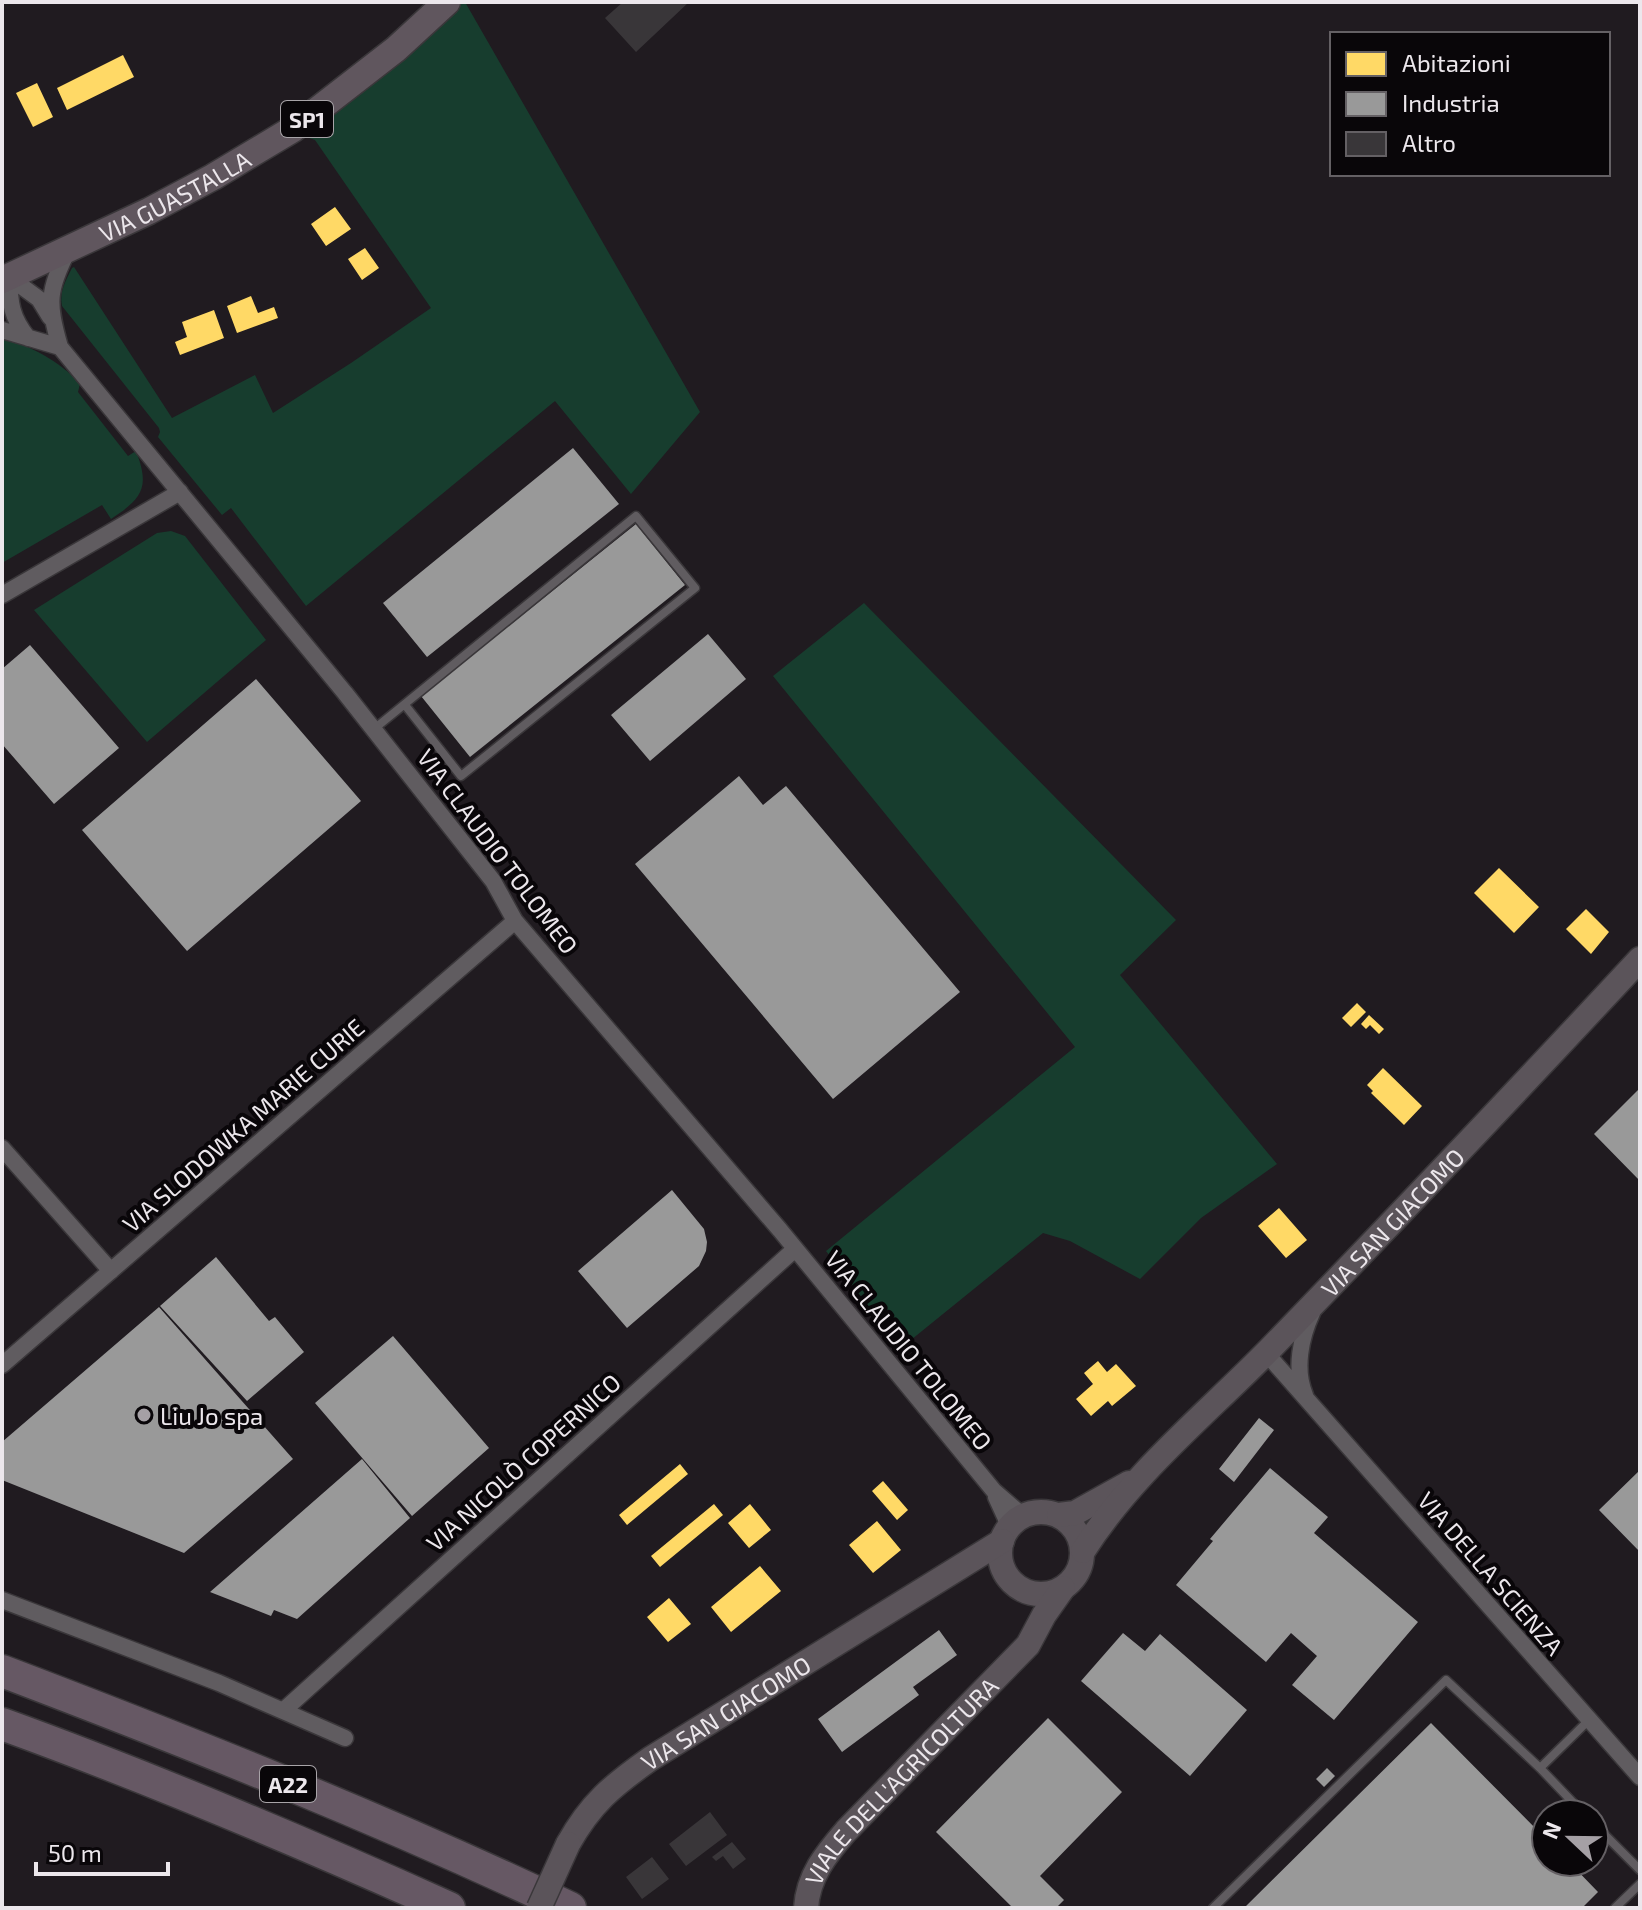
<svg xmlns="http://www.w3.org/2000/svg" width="1642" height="1910" viewBox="0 0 1642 1910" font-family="'Exo 2',sans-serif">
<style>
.green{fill:#173d2e}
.homes{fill:#ffd966}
.industry{fill:#999}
.building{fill:#393639}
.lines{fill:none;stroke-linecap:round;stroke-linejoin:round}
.lane-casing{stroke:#3a373a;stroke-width:11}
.street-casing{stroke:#3a373a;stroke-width:19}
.secondary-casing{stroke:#3a373a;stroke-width:27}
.primary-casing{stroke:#3a373a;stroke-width:29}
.highway-casing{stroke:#3a373a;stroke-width:35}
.lane{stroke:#605c60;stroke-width:8}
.street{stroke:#605c60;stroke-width:16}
.secondary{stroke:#5b545a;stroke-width:24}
.primary{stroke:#60565e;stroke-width:26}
.highway{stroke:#665864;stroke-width:32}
.secondary-bridge-casing{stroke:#3a373a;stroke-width:27;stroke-linecap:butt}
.secondary-bridge{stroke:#5b545a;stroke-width:24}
.poi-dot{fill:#a5a0a5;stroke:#090609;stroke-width:3}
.labels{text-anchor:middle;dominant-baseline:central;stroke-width:8;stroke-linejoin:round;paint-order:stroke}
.shield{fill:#090609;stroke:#a8a4a8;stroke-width:2}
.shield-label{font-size:22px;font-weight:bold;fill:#ece7ec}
.street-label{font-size:24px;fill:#ece7ec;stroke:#090609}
.poi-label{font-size:24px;fill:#ece7ec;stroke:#090609;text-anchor:start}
</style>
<rect width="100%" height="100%" fill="#201b20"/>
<!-- green -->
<path class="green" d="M 452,2 L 465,2 L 700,412 L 631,494 L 555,401 L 306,606 L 231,508 L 222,515 L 158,437 L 160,432 L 159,428 L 62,306 C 59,292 66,280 72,268 L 74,267 L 172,418 L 255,375 L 273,413 L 351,363 L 431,308 L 315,140 L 298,134 Z
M 2,337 C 31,347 59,360 80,384 L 78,392 L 128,456 L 136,451 C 150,487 143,498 111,519 L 102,505 L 2,563 Z
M 171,531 L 185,536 L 266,640 L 147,742 L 34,610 L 157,533 Z
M 864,603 L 1176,920 L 1120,975 L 1277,1164 L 1201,1218 L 1140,1279 L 1070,1241 L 1043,1233 L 901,1348 L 826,1251 L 1075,1047 L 773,676 Z"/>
<!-- homes -->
<path class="homes" d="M 123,55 L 134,77 L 67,110 L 57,88 Z
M 37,83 L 53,117 L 33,127 L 16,93 Z
M 335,207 L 351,229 L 326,246 L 311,224 Z
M 365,248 L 379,268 L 362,280 L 348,259 Z
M 251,296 L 258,313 L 274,307 L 278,318 L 237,333 L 227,306 Z
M 214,310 L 224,338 L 180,355 L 175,342 L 187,337 L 182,322 Z
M 1499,868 L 1539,907 L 1514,933 L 1474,893 Z
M 1586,909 L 1609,932 L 1591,954 L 1566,929 Z
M 1357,1003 L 1366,1012 L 1351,1027 L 1342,1018 Z
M 1369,1015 L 1384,1029 L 1379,1034 L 1370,1025 L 1366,1029 L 1361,1024 Z
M 1383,1068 L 1422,1106 L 1404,1125 L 1371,1093 L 1373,1091 L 1367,1085 Z
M 1279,1208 L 1307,1240 L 1286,1258 L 1258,1226 Z
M 1098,1361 L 1107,1372 L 1116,1364 L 1136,1386 L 1112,1406 L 1108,1401 L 1091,1416 L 1076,1399 L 1093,1384 L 1084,1373 Z
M 680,1464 L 688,1474 L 627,1525 L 619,1515 Z
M 883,1481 L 908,1510 L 897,1520 L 872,1491 Z
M 714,1504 L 723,1515 L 660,1567 L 651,1556 Z
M 750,1504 L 771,1530 L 749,1548 L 728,1523 Z
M 877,1521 L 901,1550 L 873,1573 L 849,1545 Z
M 760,1566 L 781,1591 L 731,1632 L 711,1607 Z
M 669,1598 L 691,1624 L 668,1642 L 647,1617 Z"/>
<!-- industry -->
<path class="industry" d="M 573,448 L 619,504 L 427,657 L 383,603 Z
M 636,524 L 685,585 L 470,757 L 421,696 Z
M 708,634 L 746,679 L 650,761 L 611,715 Z
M 30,645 L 119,748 L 54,804 L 2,744 L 2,669 Z
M 256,679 L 361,801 L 187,951 L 82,830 Z
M 739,776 L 763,805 L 786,786 L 960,992 L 833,1099 L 635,864 Z
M 1640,1088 L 1640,1181 L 1594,1134 Z
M 672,1190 L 704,1229 L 707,1242 L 706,1251 L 699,1266 L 627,1328 L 578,1271 Z
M 216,1257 L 269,1321 L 275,1317 L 304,1352 L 247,1401 L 160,1306 Z
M 159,1307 L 293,1459 L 184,1553 L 2,1480 L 2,1442 Z
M 393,1336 L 489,1448 L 412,1516 L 315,1403 Z
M 1259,1418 L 1274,1430 L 1234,1482 L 1219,1469 Z
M 362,1459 L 410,1518 L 297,1619 L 274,1610 L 271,1616 L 210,1592 Z
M 1270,1468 L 1328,1517 L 1314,1533 L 1418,1622 L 1334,1720 L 1292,1685 L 1317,1656 L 1291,1633 L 1266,1662 L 1176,1585 L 1213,1541 L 1210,1539 Z
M 1640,1470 L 1640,1552 L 1599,1510 Z
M 939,1630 L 957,1655 L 913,1687 L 919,1695 L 842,1752 L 818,1719 Z
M 1123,1633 L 1145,1651 L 1160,1634 L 1247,1710 L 1190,1776 L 1081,1681 Z
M 1048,1718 L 1122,1792 L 1040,1876 L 1064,1900 L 1056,1908 L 1013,1908 L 936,1832 Z
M 1431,1723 L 1546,1839 L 1546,1862 L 1569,1862 L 1598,1892 L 1582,1908 L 1244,1908 Z
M 1327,1768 L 1335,1776 L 1324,1787 L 1316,1779 Z"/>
<!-- building -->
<path class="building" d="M 623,2 L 689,2 L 636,52 L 605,18 Z
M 710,1812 L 727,1835 L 686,1866 L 669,1844 Z
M 732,1842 L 746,1859 L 733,1869 L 723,1856 L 716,1861 L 712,1857 Z
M 652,1857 L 669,1879 L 642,1899 L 626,1877 Z"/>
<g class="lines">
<!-- lane casing -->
<g class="lane-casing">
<path id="lane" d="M 374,729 L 636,516 L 695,588 L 461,776 L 405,705
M 1540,1768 L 1589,1720
M 1594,1824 L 1640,1870
M 1213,1908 L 1446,1680 L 1540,1768 L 1584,1814
M 1615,1908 L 1640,1884"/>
</g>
<!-- street casing -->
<g class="street-casing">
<path id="street" d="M 68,250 C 48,292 47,301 60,347 L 345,693 L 493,881 L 515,921 L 780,1230 L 994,1491 L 1023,1516
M 9,277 C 10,303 11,317 28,338
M 9,277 L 39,299 L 50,317
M 2,330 L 60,347
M 2,595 L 180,492
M 2,1148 L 111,1271
M 1266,1353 L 1640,1777
M 2,1365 L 515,921
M 1305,1395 C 1294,1369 1301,1337 1312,1313
M 996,1497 L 1007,1521 L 1005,1533
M 2,1600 L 219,1683 L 345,1738
M 284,1710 L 795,1249"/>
</g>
<!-- secondary casing -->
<g class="secondary-casing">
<g id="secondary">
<circle cx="1041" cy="1553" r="41"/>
<path d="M 1059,1515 L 1075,1513 L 1129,1483"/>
<path id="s1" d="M 1083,1551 C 1132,1474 1204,1416 1268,1351 C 1393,1222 1517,1091 1640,959"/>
<path id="s2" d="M 568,1844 C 591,1803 612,1786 650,1759 L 1002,1541"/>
<path id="s3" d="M 806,1908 C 808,1876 826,1854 846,1831 L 1028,1645 L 1044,1615 L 1063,1588"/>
</g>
</g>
<!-- primary casing -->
<g class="primary-casing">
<g id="primary">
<path id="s4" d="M 2,280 L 149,211 L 213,177 L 293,129 L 396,49 L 447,2"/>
</g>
</g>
<!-- highway casing -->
<g class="highway-casing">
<path id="highway" d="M 2,1671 C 194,1744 384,1820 570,1908
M 2,1724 C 154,1779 302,1842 449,1908"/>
</g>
<!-- lane -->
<use href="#lane" class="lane"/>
<!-- street -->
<use href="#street" class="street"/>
<!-- secondary -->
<use href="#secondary" class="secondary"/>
<!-- primary -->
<use href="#primary" class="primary"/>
<!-- highway -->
<use href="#highway" class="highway"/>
<!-- secondary-bridge casing -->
<g class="secondary-bridge-casing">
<path id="secondary-bridge" d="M 539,1908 L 568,1844"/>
</g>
<!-- secondary-bridge -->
<use href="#secondary-bridge" class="secondary-bridge"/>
</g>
<!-- markers -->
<circle class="poi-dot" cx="144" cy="1415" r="8"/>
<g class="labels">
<!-- shield labels -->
<g class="shield">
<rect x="281" y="101" width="52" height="36" rx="6"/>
<rect x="260" y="1766" width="56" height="36" rx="6"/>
</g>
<g class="shield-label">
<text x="307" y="119">SP1</text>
<text x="288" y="1784">A22</text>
</g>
<!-- street labels -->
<g class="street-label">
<text stroke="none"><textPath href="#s4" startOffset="192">VIA GUASTALLA</textPath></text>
<text transform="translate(498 851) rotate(53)">VIA CLAUDIO TOLOMEO</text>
<text transform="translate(243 1125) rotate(-41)">VIA SLODOWKA MARIE CURIE</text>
<text stroke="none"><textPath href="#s1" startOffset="452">VIA SAN GIACOMO</textPath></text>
<text transform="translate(909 1350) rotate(51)">VIA CLAUDIO TOLOMEO</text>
<text transform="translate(523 1462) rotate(-42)">VIA NICOLÒ COPERNICO</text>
<text transform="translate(1491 1573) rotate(49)">VIA DELLA SCIENZA</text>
<text stroke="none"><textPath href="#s2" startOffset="208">VIA SAN GIACOMO</textPath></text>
<text stroke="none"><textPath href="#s3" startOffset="162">VIALE DELL'AGRICOLTURA</textPath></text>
</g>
<!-- poi labels -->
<g class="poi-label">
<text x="160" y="1415">Liu Jo spa</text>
</g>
</g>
<!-- border -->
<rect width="1642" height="1910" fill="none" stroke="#ece7ec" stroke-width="8"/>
<!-- legend -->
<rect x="1330" y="32" width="280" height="144" fill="#090609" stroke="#646064" stroke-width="2"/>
<rect x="1346" y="52" width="40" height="24" fill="#ffd966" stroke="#646064" stroke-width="2"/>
<text x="1402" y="72" font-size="24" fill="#ece7ec">Abitazioni</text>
<rect x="1346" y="92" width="40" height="24" fill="#999999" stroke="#646064" stroke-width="2"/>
<text x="1402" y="112" font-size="24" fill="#ece7ec">Industria</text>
<rect x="1346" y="132" width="40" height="24" fill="#393639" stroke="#646064" stroke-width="2"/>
<text x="1402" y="152" font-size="24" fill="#ece7ec">Altro</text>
<!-- north arrow -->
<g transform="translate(1570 1838) rotate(292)"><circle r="38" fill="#090609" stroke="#646064" stroke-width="2"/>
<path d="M0-6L14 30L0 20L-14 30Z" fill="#a5a0a5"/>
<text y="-12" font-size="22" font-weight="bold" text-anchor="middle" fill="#ece7ec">N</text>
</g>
<!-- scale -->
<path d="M36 1862v12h132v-12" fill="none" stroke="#ece7ec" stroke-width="4"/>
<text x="48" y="1862" font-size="24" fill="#ece7ec" stroke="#090609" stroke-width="6" paint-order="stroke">50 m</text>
</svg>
